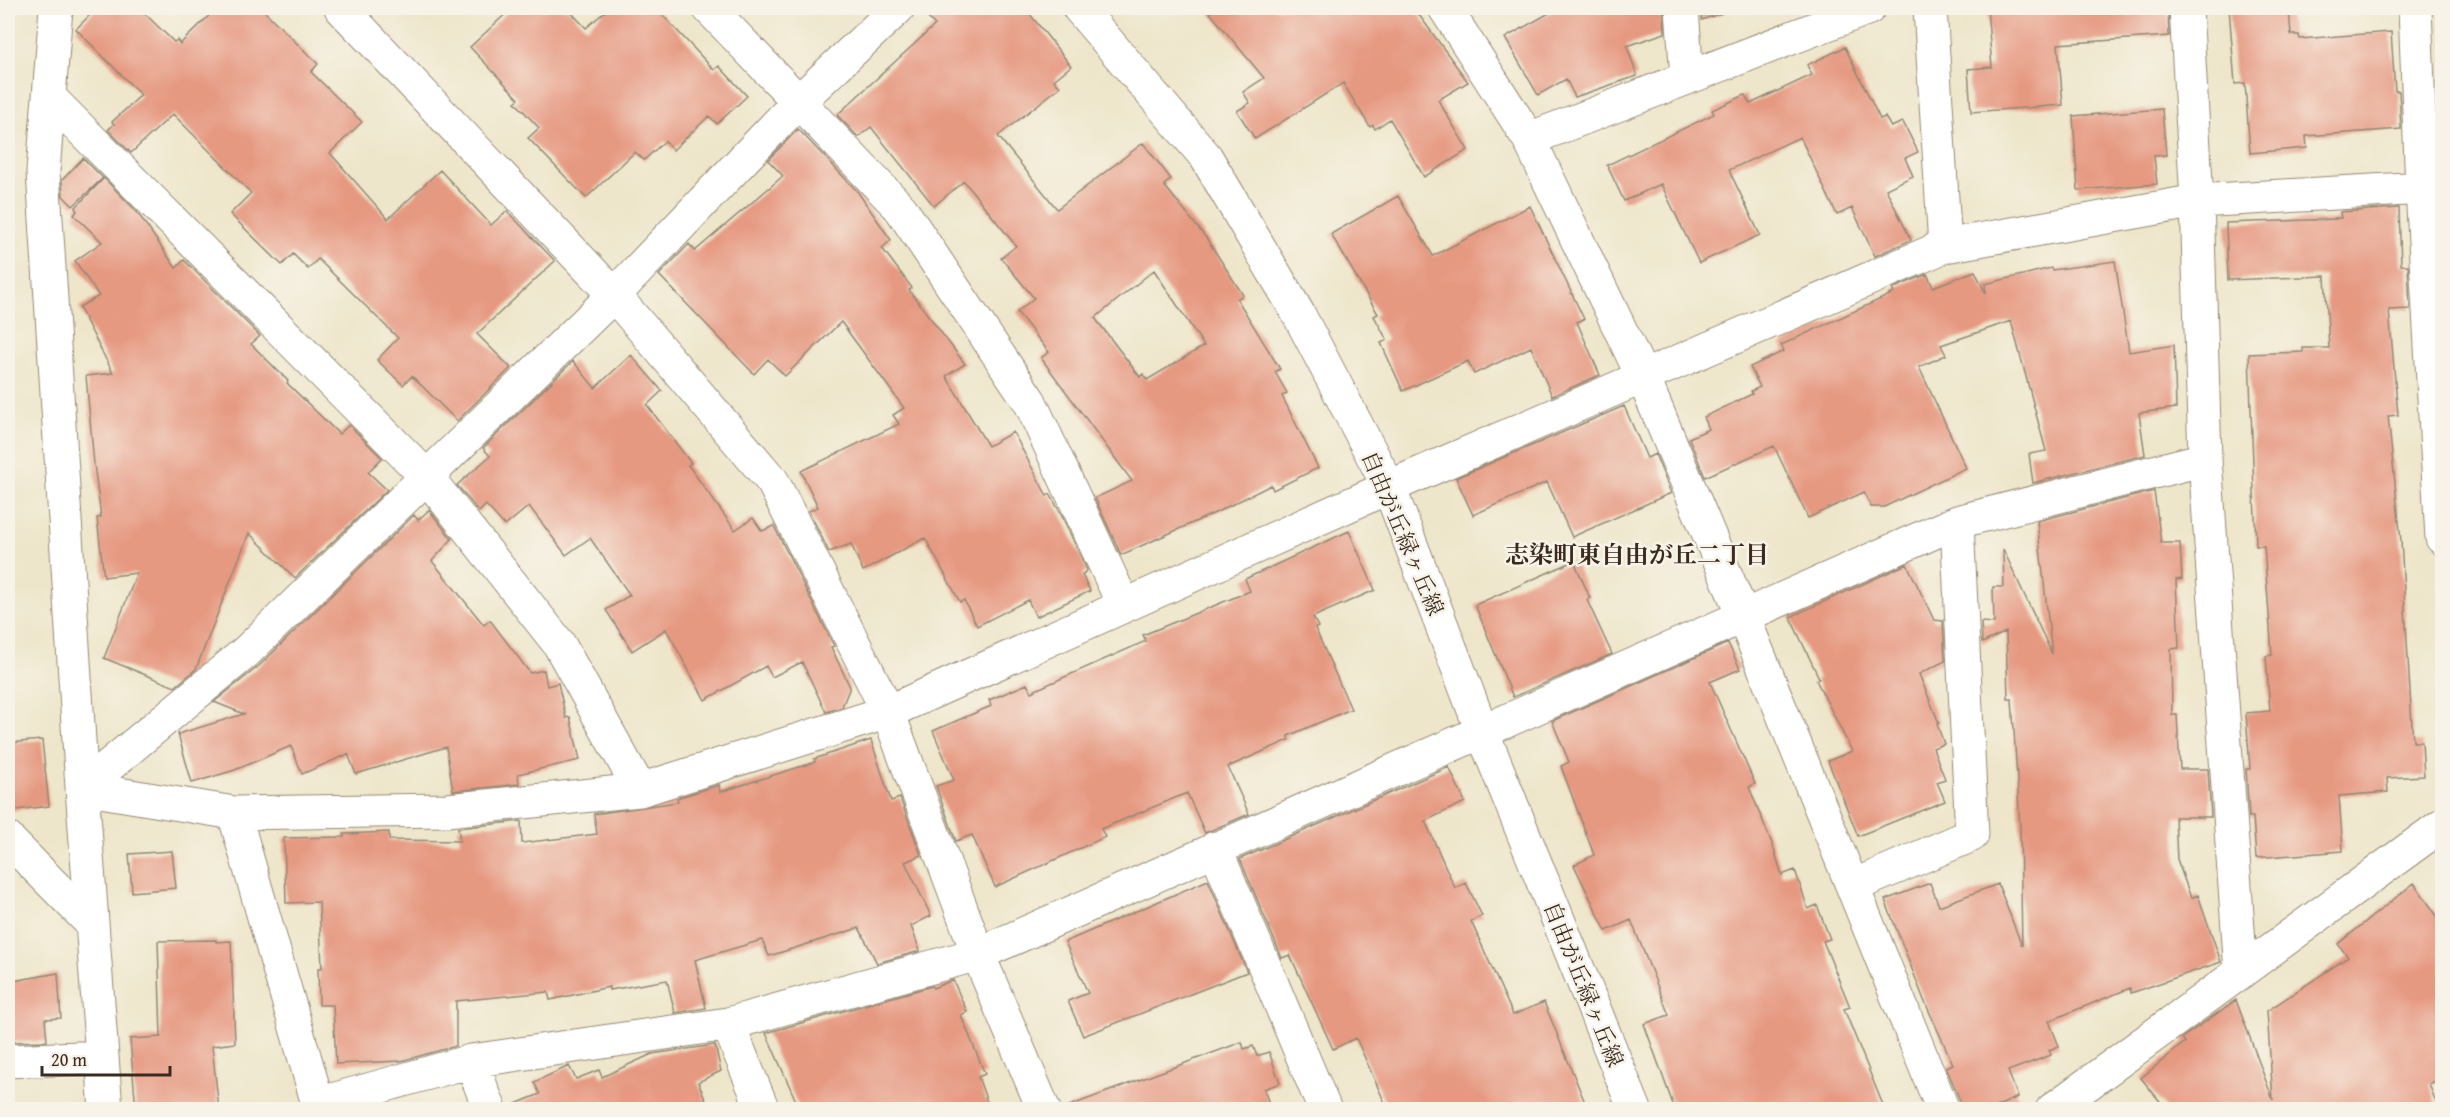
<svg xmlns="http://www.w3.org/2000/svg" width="2450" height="1117" viewBox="0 0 2450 1117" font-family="'Gentium Book Plus','Noto Serif JP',serif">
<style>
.building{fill:#e69981;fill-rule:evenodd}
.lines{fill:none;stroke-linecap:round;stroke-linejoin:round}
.minor-casing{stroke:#948874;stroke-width:35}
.minor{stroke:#fff;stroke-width:33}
.labels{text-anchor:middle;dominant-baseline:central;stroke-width:5;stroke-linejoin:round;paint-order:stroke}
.street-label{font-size:22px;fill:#3b2a1e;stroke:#f7f3e8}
.neighbourhood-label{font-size:24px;font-weight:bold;fill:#3b2a1e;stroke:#f7f3e8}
</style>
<rect width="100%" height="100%" fill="#f7f3e8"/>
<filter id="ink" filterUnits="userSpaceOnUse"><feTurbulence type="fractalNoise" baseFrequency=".0167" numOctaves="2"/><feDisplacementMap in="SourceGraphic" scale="12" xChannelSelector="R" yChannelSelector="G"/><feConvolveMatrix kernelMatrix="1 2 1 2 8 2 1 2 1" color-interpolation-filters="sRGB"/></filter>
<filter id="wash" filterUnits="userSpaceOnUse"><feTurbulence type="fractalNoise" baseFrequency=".008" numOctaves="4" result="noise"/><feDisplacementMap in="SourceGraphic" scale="24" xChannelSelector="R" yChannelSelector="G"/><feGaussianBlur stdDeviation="1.35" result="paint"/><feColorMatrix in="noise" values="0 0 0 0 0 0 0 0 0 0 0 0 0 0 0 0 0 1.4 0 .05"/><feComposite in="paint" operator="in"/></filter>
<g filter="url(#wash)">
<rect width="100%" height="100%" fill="#eee6ca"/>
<g id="blocks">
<!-- building -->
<path class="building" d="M 97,8 L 139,8 L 174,42 L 177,40 L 180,44 L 217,8 L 261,8 L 318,64 L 311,72 L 362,122 L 330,153 L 388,219 L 440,170 L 491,225 L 507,211 L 555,261 L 477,334 L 511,368 L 457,421 L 412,376 L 403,385 L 377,360 L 398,338 L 318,259 L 308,269 L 293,254 L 282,265 L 230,214 L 251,193 L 173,114 L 131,153 L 108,130 L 114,124 L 112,122 L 141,95 L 76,29 Z
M 512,8 L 567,8 L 586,28 L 609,8 L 656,8 L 714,70 L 719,66 L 747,96 L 717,124 L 709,116 L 673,150 L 665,141 L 644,160 L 635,152 L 586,198 L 528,138 L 539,128 L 515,102 L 519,99 L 470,47 Z
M 918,8 L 1025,8 L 1071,66 L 1054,80 L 1060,87 L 998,136 L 1057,209 L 1143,143 L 1171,179 L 1164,185 L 1207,239 L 1243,295 L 1237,299 L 1280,369 L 1275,372 L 1287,393 L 1282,396 L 1318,468 L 1273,490 L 1271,485 L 1217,512 L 1121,555 L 1095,498 L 1132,481 L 1041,358 L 1049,352 L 1017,312 L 1034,298 L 1001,258 L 1016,246 L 964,181 L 934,206 L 871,127 L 858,137 L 837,115 L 935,25 ZM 1154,270 L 1204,346 L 1147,380 L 1143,374 L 1140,377 L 1095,318 Z
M 1206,8 L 1414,8 L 1468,82 L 1438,100 L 1468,150 L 1424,177 L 1390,119 L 1375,129 L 1373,125 L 1370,127 L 1343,83 L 1255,139 L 1237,111 L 1250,103 L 1243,92 L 1264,78 Z
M 1558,8 L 1664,8 L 1665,33 L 1627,46 L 1637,76 L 1575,97 L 1566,79 L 1538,95 L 1505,38 Z
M 1701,8 L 1721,8 L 1722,13 L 1702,20 Z
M 1987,8 L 2168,8 L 2169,36 L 2058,44 L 2063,105 L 1971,112 L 1968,69 L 1992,67 Z
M 2229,8 L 2289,8 L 2291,35 L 2299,35 L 2300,39 L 2391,32 L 2395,91 L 2399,91 L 2401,129 L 2306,136 L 2307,148 L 2250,153 L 2245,83 L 2235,84 Z
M 1845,47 L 1880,119 L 1885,117 L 1891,127 L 1903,122 L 1918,152 L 1905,158 L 1913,176 L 1886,189 L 1911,240 L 1875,256 L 1852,208 L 1837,215 L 1800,137 L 1729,170 L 1760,235 L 1699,263 L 1661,184 L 1624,201 L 1607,165 L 1714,114 L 1712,110 L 1745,95 L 1750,104 L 1812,75 L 1807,65 Z
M 2162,109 L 2166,155 L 2154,156 L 2157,184 L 2078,190 L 2073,116 Z
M 798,129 L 857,191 L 891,240 L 882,248 L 912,288 L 909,290 L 965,364 L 946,376 L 988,446 L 1013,432 L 1047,496 L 1050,494 L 1061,514 L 1087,570 L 1082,575 L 1090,591 L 1036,617 L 1028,600 L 977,626 L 964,600 L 960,602 L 925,538 L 863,571 L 851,544 L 829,552 L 809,511 L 818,507 L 801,471 L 899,424 L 893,415 L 904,408 L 841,322 L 785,376 L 768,359 L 754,374 L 659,275 L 689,244 L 695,251 L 783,176 L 768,160 Z
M 83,158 L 103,178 L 73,206 L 63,196 L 62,180 Z
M 104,178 L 137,212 L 176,268 L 184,260 L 260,336 L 251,344 L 288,381 L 287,383 L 339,434 L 349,425 L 382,458 L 368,472 L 387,490 L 295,578 L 249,533 L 196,669 L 175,687 L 104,658 L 137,573 L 104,577 L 97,518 L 101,517 L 94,464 L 86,376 L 113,373 L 79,307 L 99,296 L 75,261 L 102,242 L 74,215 L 77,211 L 75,208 Z
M 1398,196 L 1433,256 L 1530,206 L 1584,319 L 1577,322 L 1600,375 L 1552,396 L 1531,347 L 1474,374 L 1468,361 L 1403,391 L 1381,343 L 1387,340 L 1374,316 L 1378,314 L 1331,234 Z
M 2399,208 L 2401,265 L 2408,265 L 2410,309 L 2389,310 L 2398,415 L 2388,416 L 2401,541 L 2413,742 L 2422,742 L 2424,776 L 2387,778 L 2388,792 L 2339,796 L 2343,851 L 2256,858 L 2253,817 L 2249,817 L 2246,769 L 2250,769 L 2246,713 L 2270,711 L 2266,656 L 2272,655 L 2264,546 L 2256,546 L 2249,354 L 2303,352 L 2303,348 L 2329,348 L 2325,276 L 2228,280 L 2226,223 L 2336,219 L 2335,218 L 2341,218 L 2340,212 Z
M 2115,261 L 2129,352 L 2174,345 L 2176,408 L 2139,413 L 2145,455 L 2033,483 L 2029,454 L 2046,451 L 2011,321 L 1941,345 L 1946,355 L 1919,367 L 1966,468 L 1884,507 L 1871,507 L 1864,492 L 1808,518 L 1774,446 L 1705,477 L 1689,438 L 1709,429 L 1704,417 L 1752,394 L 1751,391 L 1760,387 L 1750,367 L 1784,351 L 1781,345 L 1894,293 L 1892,289 L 1927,274 L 1933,287 L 1975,271 L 1986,294 L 1985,284 L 2051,268 L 2052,270 Z
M 631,355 L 662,391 L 647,405 L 691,463 L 688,465 L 735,530 L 753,518 L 762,531 L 774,526 L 834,646 L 831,647 L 850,687 L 842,707 L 826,712 L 802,662 L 772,677 L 766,666 L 705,700 L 666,629 L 632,651 L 606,610 L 630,595 L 590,538 L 566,555 L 529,506 L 505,526 L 486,505 L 479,512 L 457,485 L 490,456 L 483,448 L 573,361 L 595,388 Z
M 1624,406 L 1647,458 L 1655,454 L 1671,493 L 1572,537 L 1547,482 L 1473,515 L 1456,478 Z
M 2154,491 L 2161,543 L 2180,543 L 2182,579 L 2176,580 L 2179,648 L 2171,649 L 2172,715 L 2177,715 L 2180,769 L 2208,769 L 2211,817 L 2175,817 L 2177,859 L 2191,898 L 2198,895 L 2221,962 L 2131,993 L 2130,988 L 2049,1021 L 2059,1046 L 2049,1050 L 2051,1055 L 2008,1071 L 2018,1097 L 1989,1110 L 1964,1110 L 1946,1067 L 1953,1064 L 1924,1000 L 1885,900 L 1930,883 L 1939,906 L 1998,884 L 2022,946 L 2020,826 L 2012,699 L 2008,699 L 2006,632 L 1982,643 L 1981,622 L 1994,623 L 1993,587 L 2004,587 L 2003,549 L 2052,654 L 2037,521 Z
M 429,510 L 452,539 L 432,561 L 484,625 L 490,620 L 530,673 L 544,670 L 547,686 L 558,683 L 566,718 L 570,717 L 580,760 L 518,774 L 519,784 L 453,791 L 446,747 L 356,774 L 348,754 L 302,774 L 291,746 L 235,770 L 192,783 L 178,734 L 244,714 L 214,702 L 259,666 L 414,515 L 418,520 Z
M 1349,531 L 1375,590 L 1313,617 L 1318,627 L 1315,628 L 1351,709 L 1288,736 L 1289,740 L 1228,767 L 1249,814 L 1205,833 L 1187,793 L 1101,829 L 1105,837 L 995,887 L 972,835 L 956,841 L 936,786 L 954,780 L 933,731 L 991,706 L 989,700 L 1027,684 L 1031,692 L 1146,641 L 1143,635 L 1250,591 L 1245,579 Z
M 1574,561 L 1590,598 L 1587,600 L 1612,654 L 1513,697 L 1475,605 Z
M 1907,564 L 1934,620 L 1943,621 L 1945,661 L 1919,674 L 1939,723 L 1937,724 L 1944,744 L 1933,748 L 1945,779 L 1937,782 L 1945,801 L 1858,836 L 1828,761 L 1852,751 L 1816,680 L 1819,678 L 1790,617 Z
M 1728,643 L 1740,669 L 1710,682 L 1755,784 L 1749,787 L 1773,846 L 1782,875 L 1795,870 L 1808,909 L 1817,905 L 1830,939 L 1823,941 L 1850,1007 L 1844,1009 L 1885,1110 L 1675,1110 L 1644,1024 L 1669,1015 L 1631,920 L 1606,931 L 1574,865 L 1594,855 L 1561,766 L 1569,762 L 1552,721 Z
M 42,740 L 49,806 L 8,811 L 8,743 Z
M 871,740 L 891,801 L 900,798 L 921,855 L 905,862 L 931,916 L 911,926 L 920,951 L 877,963 L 859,928 L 769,956 L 762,940 L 695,960 L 706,1008 L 675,1013 L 667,980 L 609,990 L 609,987 L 550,1000 L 548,992 L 456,1001 L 456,1046 L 401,1061 L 336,1064 L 333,1005 L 319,1005 L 318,968 L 322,968 L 319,902 L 286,903 L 284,838 L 344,837 L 344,834 L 389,832 L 389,840 L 460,841 L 458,828 L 521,821 L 522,843 L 597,834 L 594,814 L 678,802 L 677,798 L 719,785 L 720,792 L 815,762 L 814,759 Z
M 1449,767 L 1465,802 L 1425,821 L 1455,888 L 1466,883 L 1482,916 L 1471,921 L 1513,1015 L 1544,1002 L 1588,1110 L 1388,1110 L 1356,1038 L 1333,1049 L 1290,955 L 1282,958 L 1240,859 Z
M 172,851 L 176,888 L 132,892 L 129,854 Z
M 1208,880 L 1247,972 L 1083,1036 L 1068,1001 L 1088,993 L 1065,942 Z
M 2414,883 L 2442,923 L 2442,1078 L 2429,1084 L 2439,1110 L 2167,1110 L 2141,1078 L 2185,1042 L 2182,1038 L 2236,1000 L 2273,1100 L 2267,1011 L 2348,957 L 2338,944 Z
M 216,940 L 216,942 L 231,941 L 235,1043 L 212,1046 L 219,1110 L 136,1110 L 130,1039 L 161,1037 L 158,941 Z
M 58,973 L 61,1018 L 45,1019 L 47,1041 L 8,1042 L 8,982 Z
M 953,980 L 967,1012 L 961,1015 L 985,1074 L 978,1077 L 990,1110 L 800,1110 L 766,1033 L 932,986 L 933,988 Z
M 1242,1042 L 1244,1049 L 1253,1046 L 1257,1056 L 1269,1052 L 1280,1083 L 1264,1089 L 1271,1110 L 1070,1110 L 1069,1106 Z
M 715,1045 L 721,1071 L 698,1082 L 710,1110 L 508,1110 L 508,1107 L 540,1094 L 534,1082 L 569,1066 L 576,1079 L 599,1070 L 602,1077 L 652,1054 Z"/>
</g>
</g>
<g filter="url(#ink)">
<use href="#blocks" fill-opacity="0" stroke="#948874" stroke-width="1.5"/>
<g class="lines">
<!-- minor casing -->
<g class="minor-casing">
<path id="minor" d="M 56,8 L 43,172 L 82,788 L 106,1110
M 341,8 L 614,295 L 773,482 L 888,712 L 978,954 L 1044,1110
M 709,8 L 901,209 L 1030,402 L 1124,606
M 898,8 L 799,101 L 614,295 L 246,652 L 82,788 L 234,813 L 447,810 L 640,790 L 888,712 L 1389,487 L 1945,246 L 2197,201 L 2442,187
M 1079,8 L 1206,157 L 1299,315 L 1389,487 L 1482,731 L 1635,1110
M 1445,8 L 1529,139 L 1643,377 L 1743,616 L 1943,1110
M 1682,8 L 1687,78
M 1930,8 L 1945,246
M 2186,8 L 2197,201 L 2205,459 L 2241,972
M 2415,8 L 2422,189 L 2442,538
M 49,97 L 427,477 L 559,644 L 640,790
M 1529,139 L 1869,8
M 234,813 L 318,1104 L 471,1061 L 728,1024 L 978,954 L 1957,522 L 2205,459
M 8,839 L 91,923
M 1215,848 L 1325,1110
M 1853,886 L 1972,835 L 1957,522
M 728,1024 L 763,1110
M 8,1061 L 102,1057
M 471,1061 L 490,1110
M 2052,1110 L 2442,825"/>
</g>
<!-- minor -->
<use href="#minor" class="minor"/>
</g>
</g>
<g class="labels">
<!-- street labels -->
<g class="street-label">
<text transform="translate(1403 533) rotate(67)">自由が丘緑ヶ丘線</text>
<text transform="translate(1584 984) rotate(68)">自由が丘緑ヶ丘線</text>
</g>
<!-- neighbourhood labels -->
<g class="neighbourhood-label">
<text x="1637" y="554">志染町東自由が丘二丁目</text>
</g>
</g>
<!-- margin -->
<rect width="2450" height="1117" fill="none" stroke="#f7f3e8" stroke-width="30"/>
<!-- scale -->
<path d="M42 1066v9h128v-9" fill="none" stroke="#3b2a1e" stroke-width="3"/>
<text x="51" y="1066" font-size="18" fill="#3b2a1e" stroke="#f7f3e8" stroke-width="4.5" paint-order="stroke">20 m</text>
</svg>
